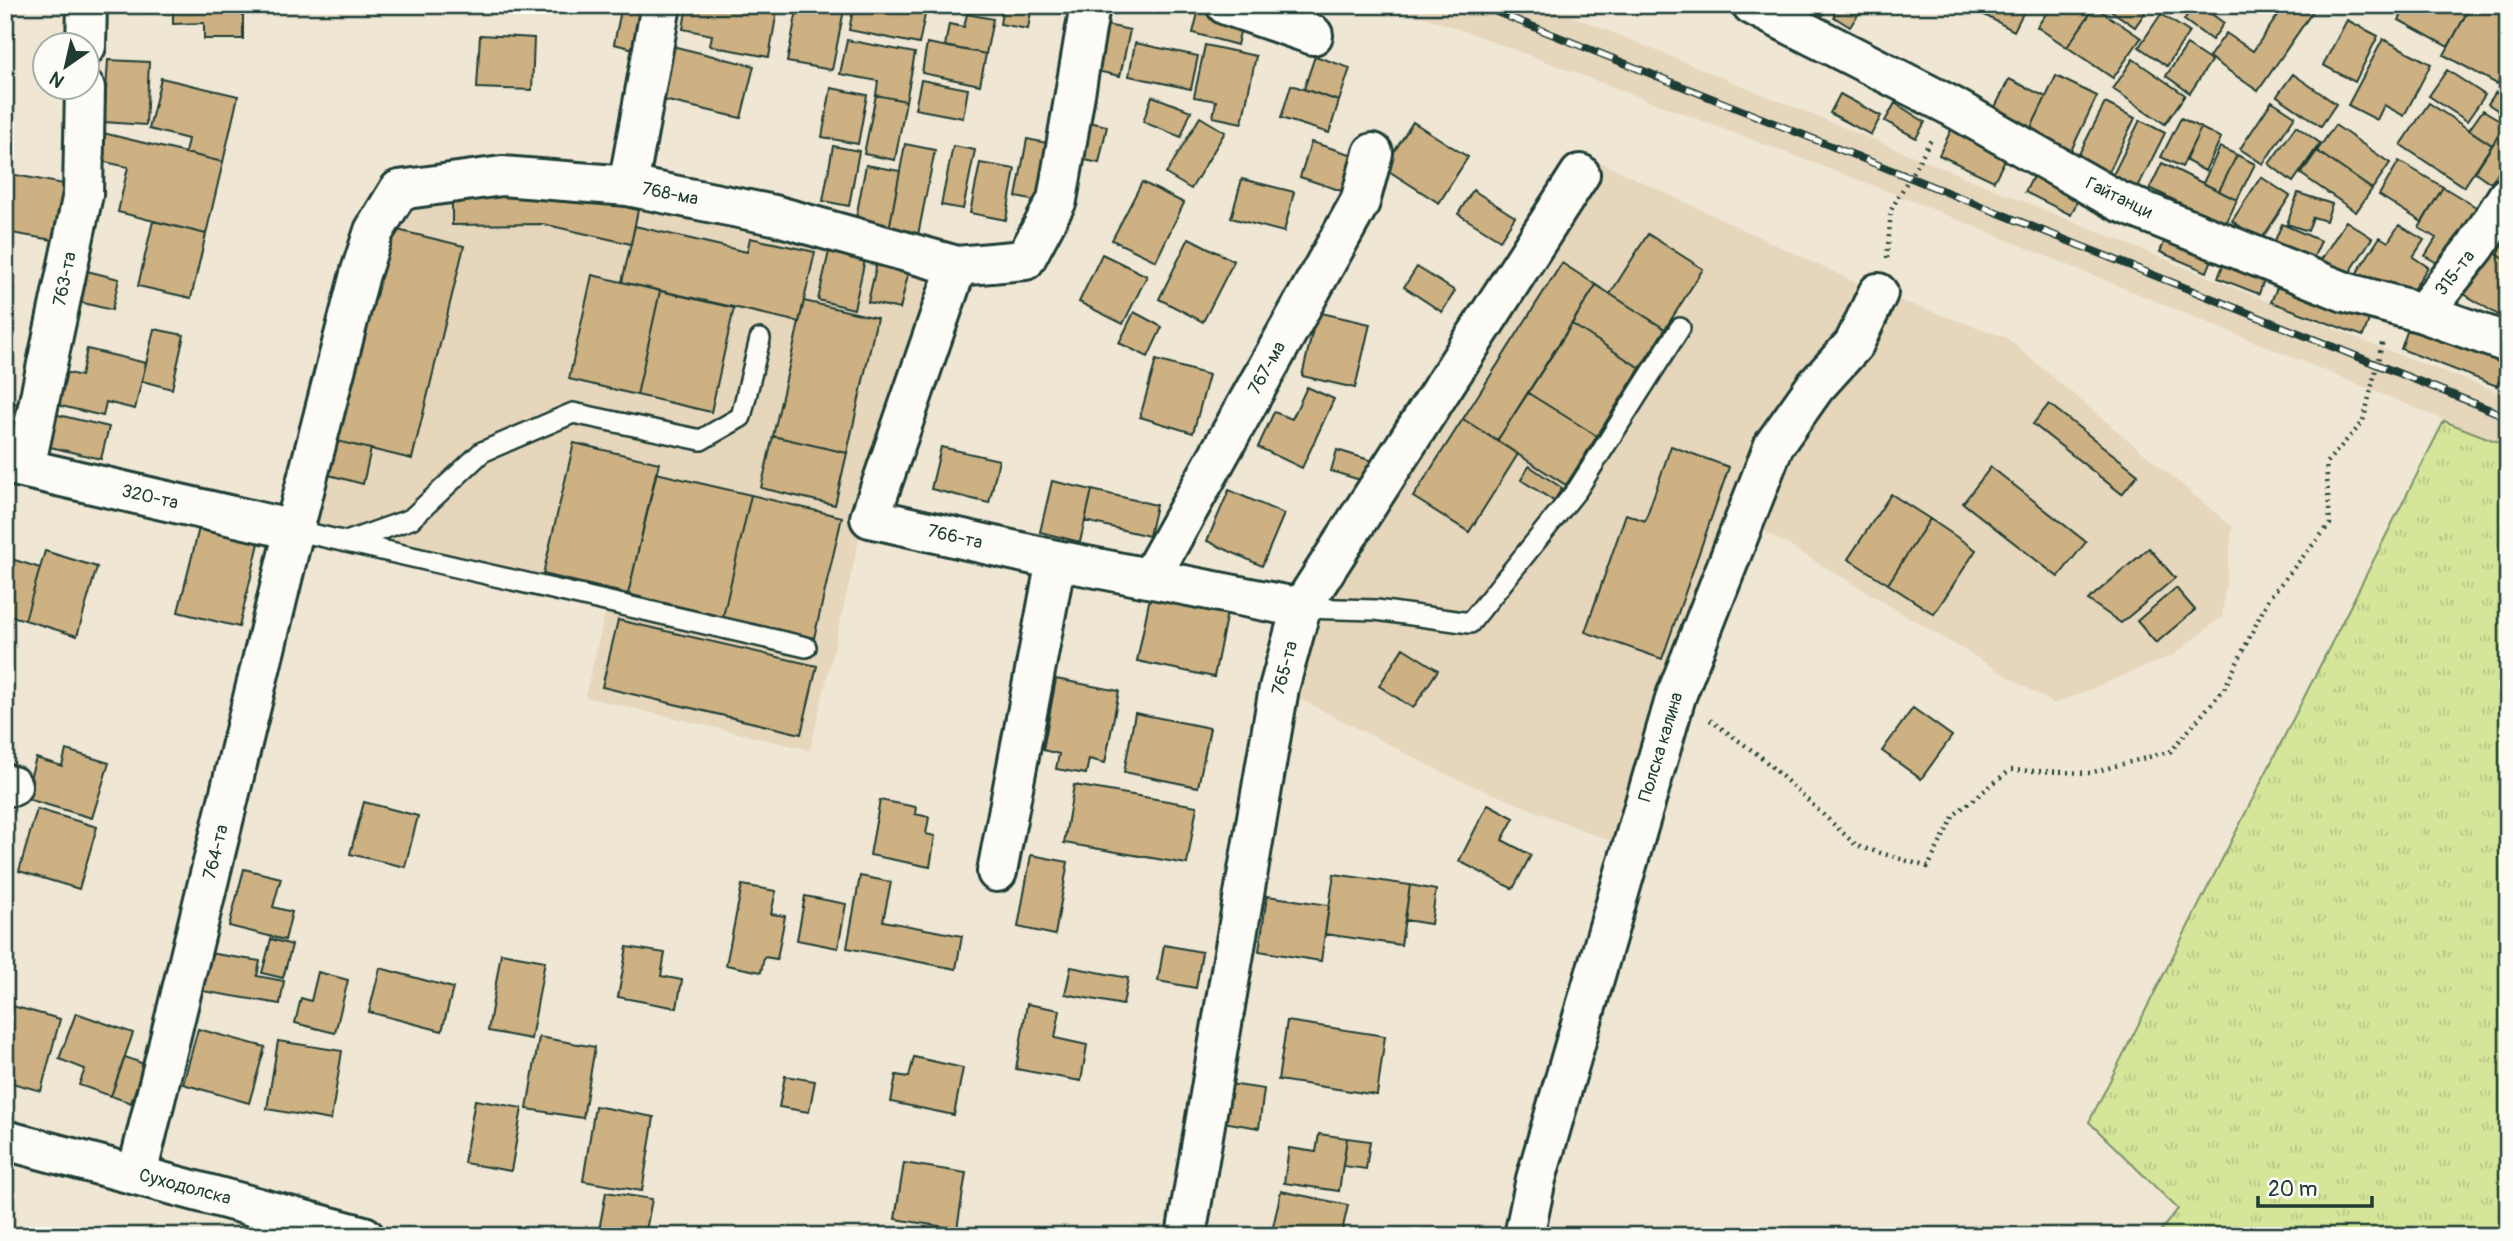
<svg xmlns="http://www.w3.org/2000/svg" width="2513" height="1241" viewBox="0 0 2513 1241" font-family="Pangolin,sans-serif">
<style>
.built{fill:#e5d6bc}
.grass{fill:url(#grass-tufts);stroke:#7a9267;stroke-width:2}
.building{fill:#ceb183;stroke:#1f3d34;stroke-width:2}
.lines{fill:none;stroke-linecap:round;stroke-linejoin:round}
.service-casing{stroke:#1f3d34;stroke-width:24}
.minor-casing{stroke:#1f3d34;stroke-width:44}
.tertiary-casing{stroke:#1f3d34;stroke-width:44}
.path{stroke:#1f3d34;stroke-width:4.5;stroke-dasharray:2 5;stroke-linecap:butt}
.service{stroke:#fdfcf7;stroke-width:19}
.minor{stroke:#fdfcf7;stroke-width:38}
.tertiary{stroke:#fdfcf7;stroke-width:38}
.rail-casing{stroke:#1f3d34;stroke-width:8}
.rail{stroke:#fdfcf7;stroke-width:5;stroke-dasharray:16;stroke-linecap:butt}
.labels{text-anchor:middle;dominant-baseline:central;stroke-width:5;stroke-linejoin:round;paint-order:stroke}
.street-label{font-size:18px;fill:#1f3d34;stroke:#fdfcf7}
</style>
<defs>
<pattern id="grass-tufts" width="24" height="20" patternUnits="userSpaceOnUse" patternTransform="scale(1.75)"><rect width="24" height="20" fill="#d5e69a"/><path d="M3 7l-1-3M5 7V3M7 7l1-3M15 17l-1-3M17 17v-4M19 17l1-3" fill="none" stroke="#b6c685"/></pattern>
</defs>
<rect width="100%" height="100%" fill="#efe6d4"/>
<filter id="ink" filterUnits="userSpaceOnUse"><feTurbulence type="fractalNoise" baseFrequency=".0143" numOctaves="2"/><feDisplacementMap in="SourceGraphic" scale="14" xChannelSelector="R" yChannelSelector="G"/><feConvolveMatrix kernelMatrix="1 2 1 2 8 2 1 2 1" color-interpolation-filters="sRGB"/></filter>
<g filter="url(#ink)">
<!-- built -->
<path class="built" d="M 1389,5 L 1545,5 L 2381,348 L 2508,396 L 2508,446 L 1898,195 L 1465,31 Z
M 1591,158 L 1878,293 L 2005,337 L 2232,527 L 2222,617 L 2173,655 L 2054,704 L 1745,519 L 1630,849 L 1452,777 L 1279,688 L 1301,608 Z
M 502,176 L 957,266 L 862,527 L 810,750 L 585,697 L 608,602 L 294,530 L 399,190 Z"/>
<!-- grass -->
<path class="grass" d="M 2444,421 L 2508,446 L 2508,1236 L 2156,1236 L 2178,1209 L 2089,1122 Z"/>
<!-- building -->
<path class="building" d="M 173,5 L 243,5 L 243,39 L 204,39 L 204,23 L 173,24 Z
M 622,5 L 646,5 L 638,50 L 614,44 Z
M 687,5 L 712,5 L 740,11 L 741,5 L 778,5 L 769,57 L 710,46 L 712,35 L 683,29 Z
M 798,5 L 845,5 L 832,70 L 787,62 Z
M 854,5 L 927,5 L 919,44 L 849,30 Z
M 1003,5 L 1032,5 L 1028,29 L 1000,24 Z
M 1200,5 L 1244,15 L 1237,45 L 1193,33 Z
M 1800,5 L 1829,5 L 1829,6 L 1820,19 Z
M 1834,5 L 1864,5 L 1850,27 L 1834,17 Z
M 1966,5 L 2027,5 L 2014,31 Z
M 2052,5 L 2096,5 L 2067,47 L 2037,27 Z
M 2103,5 L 2150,5 L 2135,27 Z
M 2194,5 L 2199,5 L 2224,23 L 2212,40 L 2184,20 Z
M 2285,5 L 2315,8 L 2258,91 L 2209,57 L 2226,33 L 2253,51 Z
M 2407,5 L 2471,5 L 2448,47 L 2399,20 Z
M 2471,5 L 2489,5 L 2508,15 L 2508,65 L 2497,84 L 2444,55 Z
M 2095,7 L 2141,38 L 2113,78 L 2067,47 Z
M 967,14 L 993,19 L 986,54 L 945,46 L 949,24 L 964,27 Z
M 2161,14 L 2189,32 L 2167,66 L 2139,47 Z
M 2347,20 L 2378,36 L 2355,82 L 2323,65 Z
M 1102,24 L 1130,30 L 1120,76 L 1092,70 Z
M 480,35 L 534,38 L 532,90 L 477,88 Z
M 2383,39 L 2431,64 L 2404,116 L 2384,105 L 2377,120 L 2348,105 Z
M 847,40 L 915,53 L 906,101 L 876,95 L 878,81 L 840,74 Z
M 927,43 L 986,54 L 980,85 L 922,73 Z
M 1135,43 L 1198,56 L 1191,89 L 1129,76 Z
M 1205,45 L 1256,56 L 1242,123 L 1213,117 L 1216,101 L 1194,97 Z
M 2187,45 L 2211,61 L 2190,93 L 2166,76 Z
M 672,46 L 754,66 L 741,118 L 659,99 Z
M 1315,56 L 1350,68 L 1339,101 L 1304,89 Z
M 2133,59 L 2185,95 L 2165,124 L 2113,89 Z
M 108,60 L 149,62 L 146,125 L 104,122 Z
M 2447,70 L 2485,95 L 2467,121 L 2429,96 Z
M 2293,74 L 2336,104 L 2321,126 L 2277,96 Z
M 2056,76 L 2097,96 L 2070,153 L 2028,134 Z
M 161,78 L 238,96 L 223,162 L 185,153 L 188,139 L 149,129 Z
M 2009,79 L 2046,97 L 2028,134 L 1991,115 Z
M 921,80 L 968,89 L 963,118 L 915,109 Z
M 1291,85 L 1339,101 L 1329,133 L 1281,118 Z
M 831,88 L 867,95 L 858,144 L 822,137 Z
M 2496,92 L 2508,100 L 2508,117 L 2488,104 Z
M 1840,94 L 1881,116 L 1871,135 L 1830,113 Z
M 876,95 L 906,101 L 895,160 L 864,154 Z
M 1152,96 L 1191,111 L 1181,137 L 1143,122 Z
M 2272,101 L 2295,116 L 2263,164 L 2240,149 Z
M 1895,103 L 1925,122 L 1916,138 L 1885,121 Z
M 2105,103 L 2135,118 L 2108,174 L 2077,158 Z
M 2429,103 L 2492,145 L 2464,187 L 2401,145 Z
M 2483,110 L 2506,124 L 2492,145 L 2469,130 Z
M 1200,117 L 1225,132 L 1191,189 L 1166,174 Z
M 2181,118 L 2201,128 L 2182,167 L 2161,157 Z
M 1080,120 L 1107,126 L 1099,163 L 1071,157 Z
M 2140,120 L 2165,133 L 2137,189 L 2112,177 Z
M 1413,122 L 1468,157 L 1439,203 L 1384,168 Z
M 2335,125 L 2390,163 L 2372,189 L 2317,151 Z
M 2296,126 L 2320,143 L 2293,182 L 2269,164 Z
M 1952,128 L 2008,154 L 1994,181 L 1939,155 Z
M 2201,128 L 2221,138 L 2205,171 L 2185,160 Z
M 2501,132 L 2508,137 L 2508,157 L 2491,183 L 2475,172 Z
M 103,133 L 223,162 L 206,234 L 118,212 L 128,167 L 96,160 Z
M 1027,139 L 1047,143 L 1036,201 L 1016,197 Z
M 1311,142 L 1363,158 L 1351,194 L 1300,177 Z
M 905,144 L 935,150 L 918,235 L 889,230 Z
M 833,146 L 859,151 L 849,206 L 823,201 Z
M 953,146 L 975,150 L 963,209 L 941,205 Z
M 2220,147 L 2237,155 L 2219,191 L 2203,183 Z
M 2317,151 L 2372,189 L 2356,212 L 2301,174 Z
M 2237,155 L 2255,164 L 2237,200 L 2219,191 Z
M 2399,161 L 2443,187 L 2422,222 L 2379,195 Z
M 980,163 L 1015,169 L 1006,220 L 970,213 Z
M 2162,163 L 2237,200 L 2225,226 L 2150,188 Z
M 866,165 L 900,171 L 889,230 L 855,223 Z
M 2038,167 L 2083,189 L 2071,215 L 2025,192 Z
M 5,173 L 69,185 L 59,241 L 5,232 Z
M 2261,177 L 2290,196 L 2261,240 L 2232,221 Z
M 1242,179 L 1294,192 L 1284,232 L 1231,218 Z
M 1142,182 L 1184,203 L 1156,261 L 1112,240 Z
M 2443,187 L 2481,210 L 2446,268 L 2425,256 L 2436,238 L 2419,228 Z
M 551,190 L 638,210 L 631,244 L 543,224 L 452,225 L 452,191 Z
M 1473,190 L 1515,217 L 1500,240 L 1458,214 Z
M 2298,193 L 2332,204 L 2326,221 L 2313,217 L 2308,231 L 2287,224 Z
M 2508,218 L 2508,261 L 2485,247 Z
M 153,221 L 206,234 L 191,298 L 138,286 Z
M 2346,221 L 2372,238 L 2343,283 L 2317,266 Z
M 2282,224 L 2321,241 L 2312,261 L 2273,245 Z
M 2399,225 L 2424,240 L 2413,257 L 2428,267 L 2403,305 L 2356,274 L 2380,237 L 2388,242 Z
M 635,226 L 747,252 L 750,238 L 815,252 L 799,322 L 622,282 Z
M 389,228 L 464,246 L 412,459 L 337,441 Z
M 2168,233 L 2215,252 L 2207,272 L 2160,252 Z
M 1648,234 L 1703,269 L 1665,329 L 1610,294 Z
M 1189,238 L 1234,261 L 1203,322 L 1159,299 Z
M 830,247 L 866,255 L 854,309 L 818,300 Z
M 2485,247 L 2508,261 L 2508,321 L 2459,291 Z
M 2228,253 L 2268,268 L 2259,294 L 2218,278 Z
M 879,254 L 911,261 L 900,309 L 868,302 Z
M 1102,254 L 1147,276 L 1123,324 L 1079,302 Z
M 1562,263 L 1596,285 L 1497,441 L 1463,419 Z
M 1417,267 L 1455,291 L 1442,312 L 1404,287 Z
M 79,269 L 119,279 L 112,310 L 71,300 Z
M 592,275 L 660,291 L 637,395 L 569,379 Z
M 2282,275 L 2373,309 L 2363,336 L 2271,302 Z
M 1596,285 L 1665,329 L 1640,368 L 1572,324 Z
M 660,291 L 734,308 L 711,412 L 637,395 Z
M 804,301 L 877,318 L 847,453 L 773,436 Z
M 1134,312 L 1162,327 L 1148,357 L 1119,343 Z
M 1317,312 L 1370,324 L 1355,388 L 1302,376 Z
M 1572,324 L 1640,368 L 1597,436 L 1528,393 Z
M 2409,326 L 2506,363 L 2497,386 L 2401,349 Z
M 154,329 L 184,335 L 172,389 L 142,381 Z
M 87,349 L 146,363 L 135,409 L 106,402 L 103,416 L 53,404 L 61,371 L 81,376 Z
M 1156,360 L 1209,375 L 1193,433 L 1140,417 Z
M 1307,387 L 1334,399 L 1302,468 L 1258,447 L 1274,412 L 1292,419 Z
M 1528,393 L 1597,436 L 1566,485 L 1497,441 Z
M 5,401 L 23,405 L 15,443 L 5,441 Z
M 2049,404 L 2138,474 L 2122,494 L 2033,424 Z
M 50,413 L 109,427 L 101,459 L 42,445 Z
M 1463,419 L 1518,454 L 1469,532 L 1413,497 Z
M 773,436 L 847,453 L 835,505 L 761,488 Z
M 337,441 L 371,449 L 363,484 L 329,475 Z
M 574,443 L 659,463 L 628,594 L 543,574 Z
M 1671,446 L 1729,467 L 1662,659 L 1585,632 L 1626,514 L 1645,521 Z
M 941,447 L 999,460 L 989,503 L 931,489 Z
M 1337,450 L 1376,462 L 1370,483 L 1331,471 Z
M 1529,466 L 1562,488 L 1554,501 L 1521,480 Z
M 1991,467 L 2086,542 L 2058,577 L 1963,503 Z
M 656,473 L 751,495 L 723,617 L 628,594 Z
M 1052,481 L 1092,490 L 1080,542 L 1040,532 Z
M 1092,490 L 1156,505 L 1149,536 L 1085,521 Z
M 1229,490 L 1284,514 L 1262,566 L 1207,541 Z
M 1891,494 L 1930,519 L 1888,584 L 1848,559 Z
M 751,495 L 842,517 L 814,638 L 723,617 Z
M 1930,519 L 1976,550 L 1934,614 L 1888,584 Z
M 200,524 L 260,539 L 239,627 L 178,612 Z
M 2149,548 L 2175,578 L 2121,623 L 2088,600 Z
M 45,551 L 97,567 L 77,636 L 25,620 Z
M 5,557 L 40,568 L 25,620 L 5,614 Z
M 2176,588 L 2195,610 L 2156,643 L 2137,621 Z
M 1150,597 L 1227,612 L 1214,677 L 1137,661 Z
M 618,620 L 817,666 L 801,734 L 602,687 Z
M 1403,648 L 1438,670 L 1413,708 L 1379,686 Z
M 1056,679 L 1119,691 L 1105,763 L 1089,759 L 1086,774 L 1056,769 L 1059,754 L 1043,750 Z
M 1913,708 L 1952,736 L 1921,779 L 1882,751 Z
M 1135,713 L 1210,728 L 1198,787 L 1124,772 Z
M 66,750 L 109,763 L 92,818 L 24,798 L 36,758 L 62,766 Z
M 1074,785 L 1197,806 L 1187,864 L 1064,843 Z
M 880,800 L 916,807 L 915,814 L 929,817 L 926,834 L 935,836 L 930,867 L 870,855 Z
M 364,802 L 418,816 L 405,867 L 350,854 Z
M 1488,804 L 1514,818 L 1502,840 L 1531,855 L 1513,889 L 1459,861 Z
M 37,809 L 97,827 L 79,889 L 19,871 Z
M 1031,855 L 1068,862 L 1055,935 L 1018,927 Z
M 244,869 L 281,878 L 273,907 L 292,912 L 285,940 L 229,926 Z
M 1334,874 L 1410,885 L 1401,945 L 1325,934 Z
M 860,876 L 891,882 L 883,921 L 962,936 L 956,969 L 847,948 Z
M 742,885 L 776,891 L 771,914 L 785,916 L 777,959 L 764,957 L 761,972 L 726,965 Z
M 1410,885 L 1436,890 L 1431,924 L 1405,920 Z
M 805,896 L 846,904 L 838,948 L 797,940 Z
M 1267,896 L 1329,905 L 1321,961 L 1259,951 Z
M 271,939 L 292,945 L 283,978 L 262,973 Z
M 1164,945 L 1202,952 L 1196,988 L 1158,981 Z
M 627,947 L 665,953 L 661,976 L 682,980 L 677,1008 L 618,997 Z
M 208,953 L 260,961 L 257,976 L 284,981 L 280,1004 L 202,991 Z
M 501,953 L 545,961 L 531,1039 L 488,1031 Z
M 1071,967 L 1128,978 L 1123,1005 L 1065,994 Z
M 380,968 L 453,988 L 442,1031 L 369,1012 Z
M 318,972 L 348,980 L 335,1033 L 295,1023 L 301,998 L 311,1001 Z
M 5,1004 L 60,1019 L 41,1091 L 5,1081 Z
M 1027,1004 L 1060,1010 L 1055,1038 L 1087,1045 L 1081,1081 L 1016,1069 Z
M 76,1013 L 133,1033 L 111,1096 L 79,1085 L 85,1069 L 59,1059 Z
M 1287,1021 L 1385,1036 L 1377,1095 L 1278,1080 Z
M 198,1029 L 265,1047 L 249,1103 L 183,1084 Z
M 539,1037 L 595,1047 L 583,1118 L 527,1109 Z
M 278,1041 L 342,1051 L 331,1120 L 267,1109 Z
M 125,1057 L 144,1064 L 131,1103 L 111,1096 Z
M 914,1057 L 963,1068 L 954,1115 L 891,1102 L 896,1075 L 909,1077 Z
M 785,1076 L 815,1081 L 809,1112 L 779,1107 Z
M 1223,1083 L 1264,1089 L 1259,1128 L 1217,1121 Z
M 475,1100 L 522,1108 L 511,1171 L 464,1163 Z
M 595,1106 L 654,1117 L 642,1191 L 583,1181 Z
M 1319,1134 L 1347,1138 L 1339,1191 L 1284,1183 L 1289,1148 L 1316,1152 Z
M 1347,1138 L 1370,1141 L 1366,1169 L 1343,1166 Z
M 904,1163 L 966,1173 L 957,1229 L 895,1219 Z
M 1281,1191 L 1348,1205 L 1341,1236 L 1271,1236 Z
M 606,1192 L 652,1199 L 645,1236 L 598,1236 Z"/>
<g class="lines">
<!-- service casing -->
<g class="service-casing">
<path id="service" d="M 294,530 L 806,647
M 346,542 L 411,519 L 482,452 L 573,413 L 701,440 L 741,417 L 760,339
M 1301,608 L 1376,610 L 1470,623 L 1577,490 L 1680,328"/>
</g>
<!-- minor casing -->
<g class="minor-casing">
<path id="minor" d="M 1226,5 L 1313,35
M 1752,5 L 1951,106 L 2118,201 L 2345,292 L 2423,313 L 2508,343
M 86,46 L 87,5
M 628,186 L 661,5
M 957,266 L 870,518 L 1056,560 L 1301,608
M 2423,313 L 2476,246 L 2508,196
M 5,464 L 294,530
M 25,468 L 83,194 L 85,88
M 1150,578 L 1360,202 L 1373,153
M 5,784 L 12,786
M 997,872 L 1056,560
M 137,1174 L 294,530 L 360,274 L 374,231 L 399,190 L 502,176 L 628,186 L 774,215 L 957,266 L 1025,260 L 1057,200 L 1090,5
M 1186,1236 L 1279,688 L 1301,608 L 1580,174
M 1524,1236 L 1536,1179 L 1676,696 L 1774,445 L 1815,387 L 1854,344 L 1878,293"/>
</g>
<!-- tertiary casing -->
<g class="tertiary-casing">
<path id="tertiary" d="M 5,1140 L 364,1236"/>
</g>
<!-- path -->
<path class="path" d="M 1887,258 L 1891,210 L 1932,138
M 1710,720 L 1760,756 L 1857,846 L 1928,867 L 1954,815 L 2010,770 L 2090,773 L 2171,751 L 2224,689 L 2269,598 L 2330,524 L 2326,463 L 2363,422 L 2383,340"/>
<!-- service -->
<use href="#service" class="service"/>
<!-- minor -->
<use href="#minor" class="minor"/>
<!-- tertiary -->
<use href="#tertiary" class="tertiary"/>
<!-- rail casing -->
<g class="rail-casing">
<path id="rail" d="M 1479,5 L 2508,417"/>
</g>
<!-- rail -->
<use href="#rail" class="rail"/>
</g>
</g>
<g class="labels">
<!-- street labels -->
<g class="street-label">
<text transform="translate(670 194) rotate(11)">768-ма</text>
<text transform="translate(2119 198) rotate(26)">Гайтанци</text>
<text transform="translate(2455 273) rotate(-52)">315-та</text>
<text transform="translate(65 279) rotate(-78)">763-та</text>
<text transform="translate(1267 368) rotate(-61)">767-ма</text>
<text transform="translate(150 497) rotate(13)">320-та</text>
<text transform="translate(955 537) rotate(13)">766-та</text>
<text transform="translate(1285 668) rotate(-75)">765-та</text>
<text transform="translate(1661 747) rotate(-73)">Полска калина</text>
<text transform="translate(216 852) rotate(-76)">764-та</text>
<text transform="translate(185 1187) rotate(15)">Суходолска</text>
</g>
</g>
<!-- margin -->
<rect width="2513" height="1241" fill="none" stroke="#fdfcf7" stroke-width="28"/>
<rect x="14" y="14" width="2485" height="1213" fill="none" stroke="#1f3d34" stroke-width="2.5" filter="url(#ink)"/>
<!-- north arrow -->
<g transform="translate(66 66) rotate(214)"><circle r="33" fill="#fdfcf7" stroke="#a4b0a9" stroke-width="2"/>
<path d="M0-5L12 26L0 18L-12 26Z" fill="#1f3d34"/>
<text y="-10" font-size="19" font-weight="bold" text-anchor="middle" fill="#1f3d34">N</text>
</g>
<!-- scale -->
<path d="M2258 1196v10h114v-10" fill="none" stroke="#1f3d34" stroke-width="3.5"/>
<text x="2268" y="1196" font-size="21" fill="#1f3d34" stroke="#fdfcf7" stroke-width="5" paint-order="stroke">20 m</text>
</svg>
